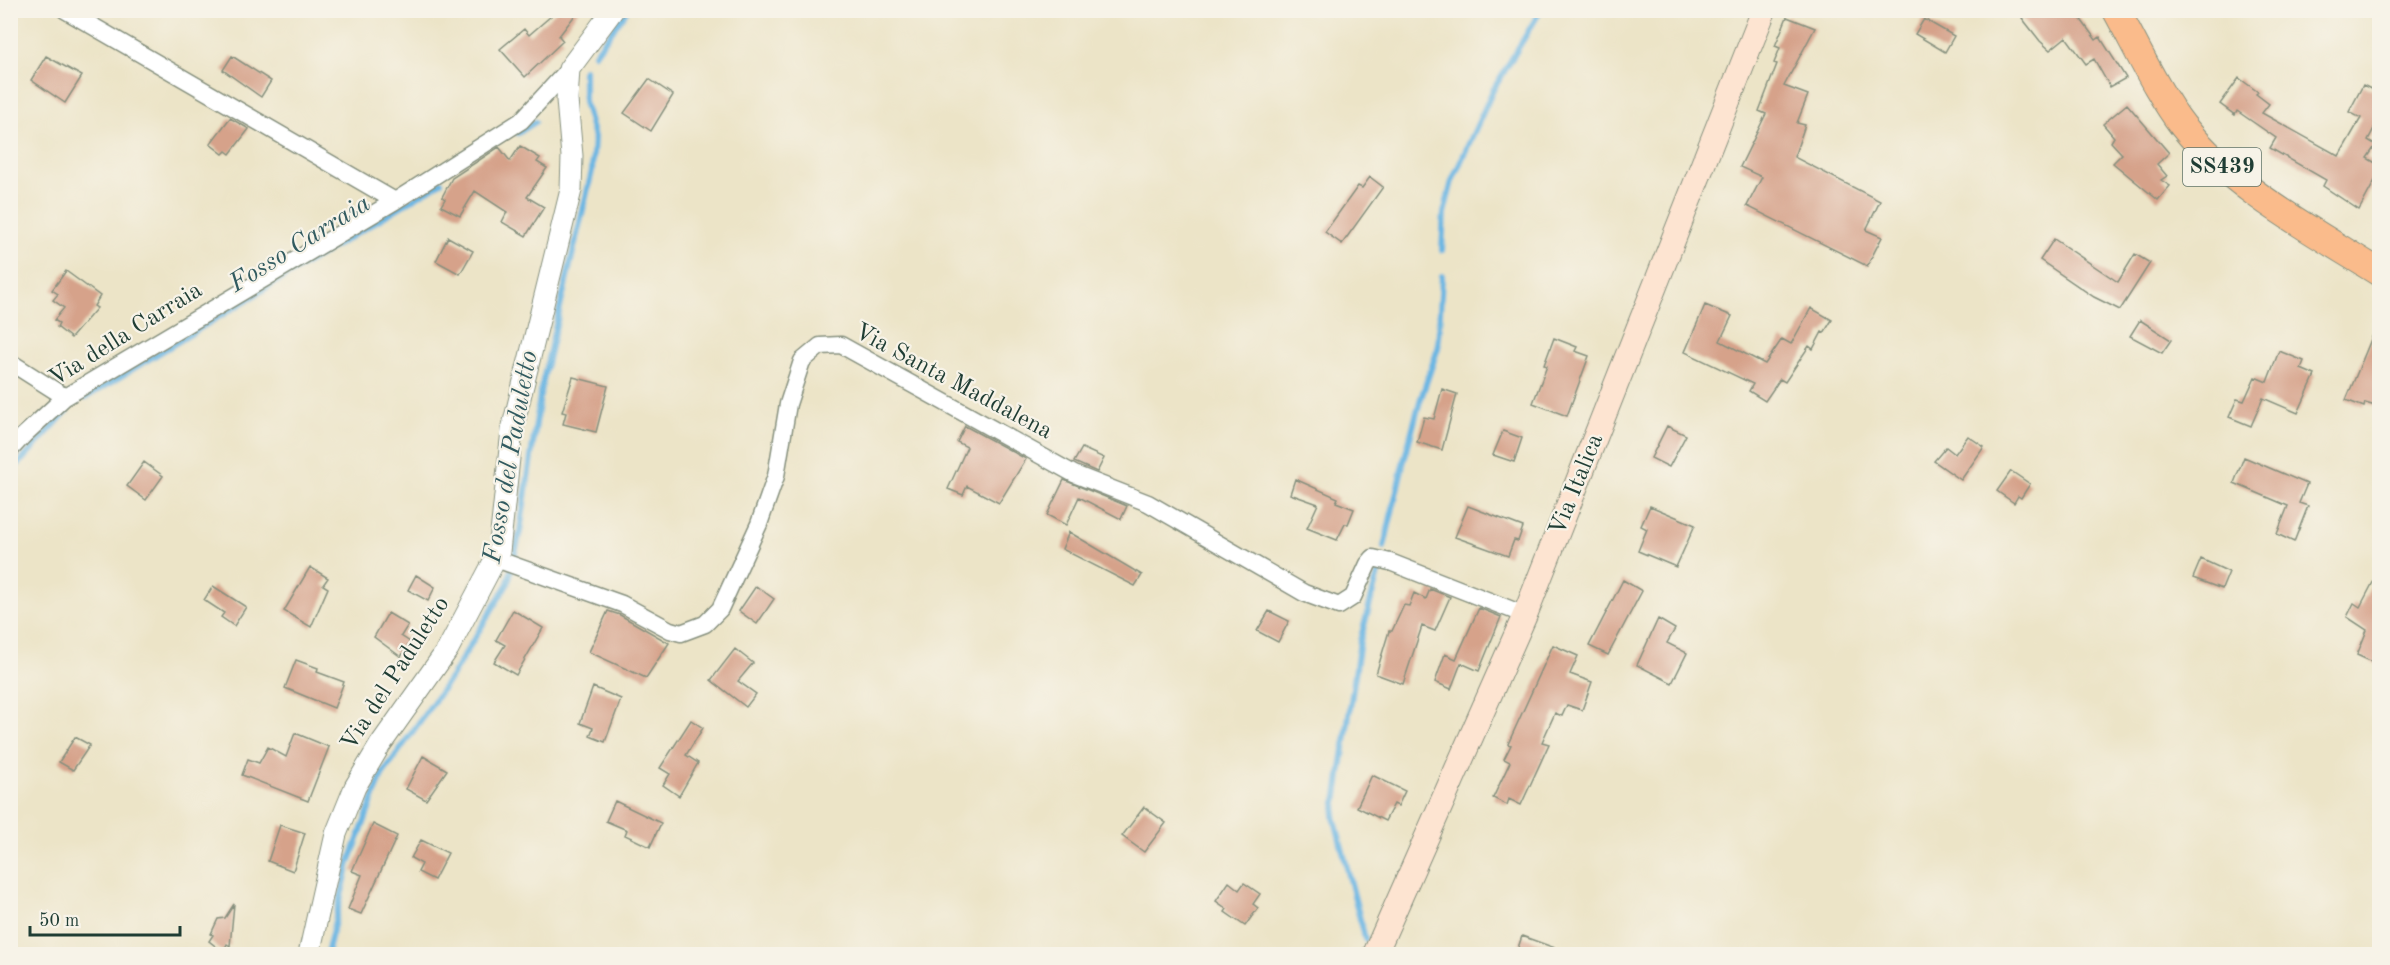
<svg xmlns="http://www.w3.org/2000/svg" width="2390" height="965" viewBox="0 0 2390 965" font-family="'Old Standard TT',serif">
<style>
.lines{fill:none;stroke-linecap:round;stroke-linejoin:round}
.stream{stroke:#6bb6e3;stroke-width:6}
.building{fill:#d6a28a}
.minor-casing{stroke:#86907e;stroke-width:19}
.tertiary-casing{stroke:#86907e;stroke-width:23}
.secondary-casing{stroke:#86907e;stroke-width:26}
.primary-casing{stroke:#86907e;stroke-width:29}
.minor{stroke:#fff;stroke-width:16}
.tertiary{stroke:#fff;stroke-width:21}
.secondary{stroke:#fde4d1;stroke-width:24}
.primary{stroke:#fabb8b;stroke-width:27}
.labels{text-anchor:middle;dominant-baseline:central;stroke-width:4.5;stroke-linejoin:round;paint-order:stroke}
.shield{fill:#f7f3e8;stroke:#60746a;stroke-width:1.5}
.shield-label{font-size:22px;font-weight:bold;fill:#1f3d34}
.street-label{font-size:24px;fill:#1f3d34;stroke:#f7f3e8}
.water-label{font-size:26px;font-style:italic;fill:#325b60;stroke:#f7f3e8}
</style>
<rect width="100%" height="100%" fill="#f7f3e8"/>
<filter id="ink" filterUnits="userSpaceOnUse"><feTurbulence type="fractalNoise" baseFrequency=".0167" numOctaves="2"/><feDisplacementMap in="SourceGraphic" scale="12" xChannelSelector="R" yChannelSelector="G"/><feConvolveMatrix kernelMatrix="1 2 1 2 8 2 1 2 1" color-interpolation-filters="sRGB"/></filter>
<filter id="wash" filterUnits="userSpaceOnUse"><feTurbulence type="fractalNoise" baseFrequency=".008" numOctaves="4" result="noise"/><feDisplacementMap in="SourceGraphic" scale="24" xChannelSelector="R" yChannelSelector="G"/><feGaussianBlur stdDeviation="1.35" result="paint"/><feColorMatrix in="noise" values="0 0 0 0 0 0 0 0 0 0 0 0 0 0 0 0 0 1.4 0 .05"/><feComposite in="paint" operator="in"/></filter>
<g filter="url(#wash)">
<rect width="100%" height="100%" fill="#ece4c7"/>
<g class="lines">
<!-- stream -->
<path class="stream" d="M 595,54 L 627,10
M 518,133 L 535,122
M 1442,250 L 1444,213 L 1452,181 L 1493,90 L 1541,10
M 85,398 L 441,182
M 10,473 L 66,412
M 1384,547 L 1403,464 L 1420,401 L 1438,348 L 1442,276
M 1365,939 L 1334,816 L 1360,641 L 1380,566
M 327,954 L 349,863 L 382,775 L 451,677 L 508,583 L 520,532 L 541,389 L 592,171 L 594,137 L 584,101 L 584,70"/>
</g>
<g id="blocks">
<!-- building -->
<path class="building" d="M 558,10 L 579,10 L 559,36 L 563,41 L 525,77 L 500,49 L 524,29 L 529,35 Z
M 2031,10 L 2074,10 L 2096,40 L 2100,37 L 2126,78 L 2110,87 L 2094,59 L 2086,64 L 2066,37 L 2050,50 L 2040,41 L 2022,18 Z
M 1787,17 L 1815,28 L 1784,86 L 1808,95 L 1797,123 L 1805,125 L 1794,157 L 1880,201 L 1866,230 L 1882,237 L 1867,266 L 1747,206 L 1762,177 L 1740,167 L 1766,114 L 1759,111 L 1777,64 L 1774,63 L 1780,48 L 1775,46 Z
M 1924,19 L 1954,36 L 1945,52 L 1915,34 Z
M 46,56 L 82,76 L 65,103 L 31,80 Z
M 232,56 L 271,81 L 261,97 L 223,70 Z
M 2239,78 L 2258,92 L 2256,94 L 2269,104 L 2262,113 L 2339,156 L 2361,118 L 2349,112 L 2363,85 L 2379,93 L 2379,119 L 2368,140 L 2376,145 L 2367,158 L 2379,165 L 2379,173 L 2359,210 L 2323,186 L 2326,180 L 2270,148 L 2276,138 L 2237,111 L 2235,115 L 2220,104 Z
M 649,79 L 673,95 L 651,131 L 624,113 Z
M 2127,104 L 2169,153 L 2157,164 L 2167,176 L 2161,180 L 2170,186 L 2158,200 L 2113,163 L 2122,154 L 2111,142 L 2114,137 L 2103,124 Z
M 230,118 L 249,129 L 230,154 L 226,151 L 223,154 L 210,144 Z
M 520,146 L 540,158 L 537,162 L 547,168 L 527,197 L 544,207 L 526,236 L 502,222 L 507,212 L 475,191 L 460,216 L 441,206 L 445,199 L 442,197 L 452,178 L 499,147 L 510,161 Z
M 1370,177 L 1383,187 L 1342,244 L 1325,232 L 1358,186 L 1362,188 Z
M 448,237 L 473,251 L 460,274 L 436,261 Z
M 2054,239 L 2118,282 L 2135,254 L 2150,263 L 2120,310 L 2094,297 L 2040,260 Z
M 66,271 L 100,296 L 94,306 L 97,308 L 71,338 L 57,327 L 59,323 L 54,320 L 64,308 L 53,300 L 58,294 L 52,290 Z
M 1705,305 L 1732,316 L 1720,341 L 1765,364 L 1782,339 L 1791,344 L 1811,308 L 1832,320 L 1824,333 L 1822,332 L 1813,349 L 1809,346 L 1785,382 L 1780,379 L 1765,401 L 1749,391 L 1753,384 L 1685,352 Z
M 2140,320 L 2171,340 L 2162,353 L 2130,336 Z
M 2379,320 L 2379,407 L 2365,403 L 2364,407 L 2346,400 Z
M 1554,338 L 1577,347 L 1575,351 L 1589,356 L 1567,416 L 1533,403 L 1547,366 L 1544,365 Z
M 2279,351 L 2304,361 L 2301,369 L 2315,375 L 2298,413 L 2263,398 L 2251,426 L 2229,417 L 2237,399 L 2244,401 L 2255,377 L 2267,382 Z
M 573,377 L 608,386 L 596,432 L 563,424 L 566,413 L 562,412 Z
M 1442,389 L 1457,394 L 1442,450 L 1417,442 L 1424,417 L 1434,419 Z
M 965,426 L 1026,459 L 999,503 L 967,486 L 963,495 L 948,489 L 967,447 L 957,442 Z
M 1667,426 L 1686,435 L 1669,467 L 1651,458 Z
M 1503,431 L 1522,438 L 1514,462 L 1493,455 Z
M 1968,436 L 1984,447 L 1961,480 L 1934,461 L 1946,447 L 1955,454 Z
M 1082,448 L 1104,458 L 1097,472 L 1074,462 Z
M 2244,457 L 2307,484 L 2299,503 L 2308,506 L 2294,542 L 2277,534 L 2288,506 L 2234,483 Z
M 144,462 L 163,476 L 146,500 L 127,486 Z
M 2011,471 L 2030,484 L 2021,498 L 2018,496 L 2014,503 L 1997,491 Z
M 1295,479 L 1338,498 L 1336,502 L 1354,509 L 1348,524 L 1345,524 L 1337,540 L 1307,528 L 1318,504 L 1290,494 Z
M 1064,480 L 1127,506 L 1121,519 L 1079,497 L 1066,525 L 1047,515 Z
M 1468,506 L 1523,527 L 1518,541 L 1514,540 L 1508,556 L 1455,537 Z
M 1650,506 L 1695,525 L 1676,567 L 1638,551 L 1647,529 L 1641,526 Z
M 1069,532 L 1142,575 L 1135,586 L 1062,549 Z
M 2201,559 L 2229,572 L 2222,589 L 2193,578 Z
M 310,567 L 328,578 L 323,585 L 328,588 L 311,627 L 284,611 Z
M 2379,571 L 2379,665 L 2357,655 L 2367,630 L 2347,617 L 2354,603 L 2360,607 Z
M 416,575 L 435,587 L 428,601 L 408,590 Z
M 1623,580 L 1642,591 L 1608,655 L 1589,646 Z
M 213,586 L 246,607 L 234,626 L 221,617 L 224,613 L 204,600 Z
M 756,586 L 774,599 L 757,624 L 739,611 Z
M 1430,589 L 1450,597 L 1435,631 L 1422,626 L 1403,684 L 1376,674 L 1389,631 L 1392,631 L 1404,605 L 1409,606 L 1414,593 L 1426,599 Z
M 1479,608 L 1501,617 L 1479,671 L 1461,663 L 1451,689 L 1435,682 L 1445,654 L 1456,659 Z
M 513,610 L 543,628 L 516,675 L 494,662 L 505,645 L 496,640 Z
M 608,611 L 620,615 L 669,643 L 646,678 L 589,652 Z
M 1269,611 L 1289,621 L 1278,642 L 1257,631 Z
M 388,613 L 408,625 L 401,636 L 410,642 L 401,657 L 374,637 Z
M 1658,619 L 1675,629 L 1667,643 L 1687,653 L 1672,683 L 1637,665 Z
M 1553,645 L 1578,656 L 1570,674 L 1592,682 L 1582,710 L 1567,705 L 1562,716 L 1555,713 L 1542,742 L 1549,744 L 1521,805 L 1509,799 L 1507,805 L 1493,798 L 1510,762 L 1504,759 L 1511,745 L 1508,744 Z
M 735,649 L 753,663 L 738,681 L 756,694 L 746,707 L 711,680 Z
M 296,660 L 318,668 L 317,672 L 344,682 L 334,708 L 285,688 Z
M 593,687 L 621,699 L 605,742 L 590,736 L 593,728 L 580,723 Z
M 691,720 L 703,728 L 686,755 L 698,763 L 679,796 L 663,785 L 670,774 L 660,768 Z
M 295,733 L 329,747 L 308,801 L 242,775 L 248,759 L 259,763 L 268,747 L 286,757 Z
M 75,737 L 90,745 L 73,770 L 59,762 Z
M 423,756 L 447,770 L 426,800 L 406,789 Z
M 1372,775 L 1405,791 L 1398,806 L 1394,804 L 1385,821 L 1357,807 Z
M 615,801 L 661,823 L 650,847 L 625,835 L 627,830 L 606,821 Z
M 1144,807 L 1166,823 L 1144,852 L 1122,836 Z
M 373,824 L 397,836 L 361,914 L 348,909 L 362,875 L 352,871 Z
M 280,825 L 305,833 L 293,871 L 268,861 Z
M 421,840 L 448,853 L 434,880 L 418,872 L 422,864 L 411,858 Z
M 1229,882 L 1239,890 L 1244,883 L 1260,894 L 1253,904 L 1258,908 L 1245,926 L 1225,912 L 1227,909 L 1216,901 Z
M 234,904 L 230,946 L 227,944 L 223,952 L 209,941 L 213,935 L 211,934 L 218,919 L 225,918 Z
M 1522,936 L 1566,952 L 1566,954 L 1516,954 Z"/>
</g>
</g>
<g filter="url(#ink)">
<use href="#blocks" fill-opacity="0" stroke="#86907e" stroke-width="1.5"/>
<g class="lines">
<!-- minor casing -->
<g class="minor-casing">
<path id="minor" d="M 65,10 L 395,201
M 10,362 L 65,397
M 10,450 L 24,435 L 65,397 L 395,201 L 521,121 L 569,69
M 496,559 L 622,604 L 670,630 L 681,633 L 705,624 L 720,609 L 759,524 L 776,476 L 788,404 L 802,361 L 820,346 L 841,345 L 1074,474 L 1148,503 L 1304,593 L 1339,606 L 1353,597 L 1368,564 L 1373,558 L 1390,562 L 1525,615"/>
</g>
<!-- tertiary casing -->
<g class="tertiary-casing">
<path id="tertiary" d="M 309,954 L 336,834 L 355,787 L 380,745 L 448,649 L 499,552 L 512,430 L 571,190 L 572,156 L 567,100 L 569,69 L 613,10"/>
</g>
<!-- secondary casing -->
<g class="secondary-casing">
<path id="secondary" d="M 1375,954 L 1525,615 L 1764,10"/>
</g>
<!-- primary casing -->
<g class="primary-casing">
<path id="primary" d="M 2116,10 C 2136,46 2158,94 2183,126 C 2233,189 2312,230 2380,273"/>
</g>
<!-- minor -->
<use href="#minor" class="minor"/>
<!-- tertiary -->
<use href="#tertiary" class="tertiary"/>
<!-- secondary -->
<use href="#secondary" class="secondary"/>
<!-- primary -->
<use href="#primary" class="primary"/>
</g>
</g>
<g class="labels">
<!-- shield labels -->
<rect class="shield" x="2183" y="148" width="78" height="38" rx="4.5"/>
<g class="shield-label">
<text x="2222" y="167">SS439</text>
</g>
<!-- street labels -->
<g class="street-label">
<text transform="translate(126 335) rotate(-32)">Via della Carraia</text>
<text transform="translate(953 382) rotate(28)">Via Santa Maddalena</text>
<text transform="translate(1577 485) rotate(-68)">Via Italica</text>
<text transform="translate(396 674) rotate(-57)">Via del Paduletto</text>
</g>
<!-- water labels -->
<g class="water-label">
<text transform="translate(300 244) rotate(-32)">Fosso Carraia</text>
<text transform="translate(511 457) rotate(-80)">Fosso del Paduletto</text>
</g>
</g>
<!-- margin -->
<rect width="2390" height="965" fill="none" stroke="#f7f3e8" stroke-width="36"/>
<!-- scale -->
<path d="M30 926v9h150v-9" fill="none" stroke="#1f3d34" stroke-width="3"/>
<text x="39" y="926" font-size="18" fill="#1f3d34" stroke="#f7f3e8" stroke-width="4.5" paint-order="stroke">50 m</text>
</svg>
